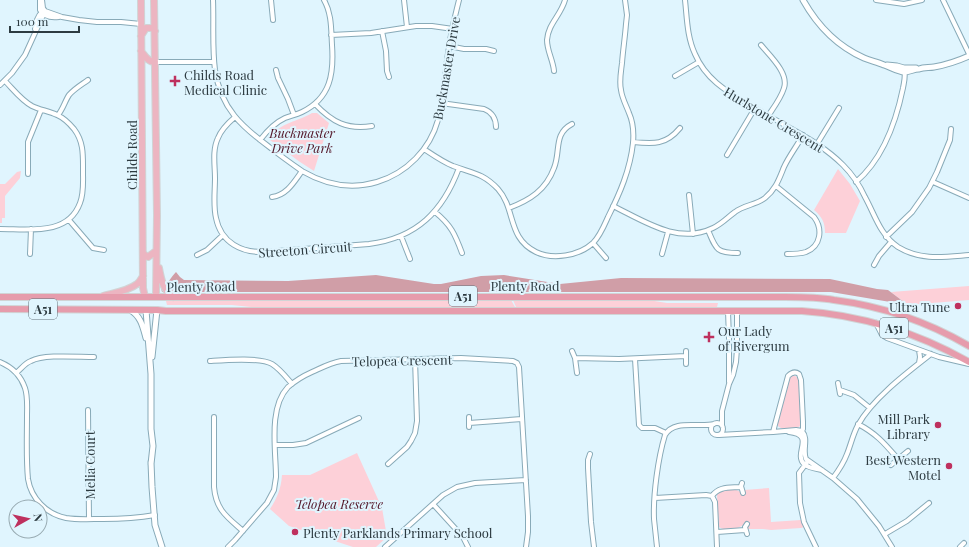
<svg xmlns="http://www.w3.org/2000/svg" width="969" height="547" viewBox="0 0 969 547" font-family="'Playfair Display',serif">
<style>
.green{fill:#fdd0d8}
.forest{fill:#d09ea7}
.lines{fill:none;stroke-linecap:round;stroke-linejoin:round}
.minor-casing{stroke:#88aab8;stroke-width:6}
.tertiary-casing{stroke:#88aab8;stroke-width:7}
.primary-casing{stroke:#d1d4d5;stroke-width:8}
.trunk-casing{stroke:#d1d4d5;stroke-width:8}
.minor{stroke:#fff;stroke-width:4}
.tertiary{stroke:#fff;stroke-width:5}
.primary{stroke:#ecb5c1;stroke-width:6}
.trunk{stroke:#e69cac;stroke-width:6}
.poi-dot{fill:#be305e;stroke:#e0f5fe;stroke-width:1.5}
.labels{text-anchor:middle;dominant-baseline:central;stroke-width:4;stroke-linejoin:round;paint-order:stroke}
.shield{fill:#e0f5fe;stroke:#63737a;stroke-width:1}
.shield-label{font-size:12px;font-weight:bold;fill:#2d3b41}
.street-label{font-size:13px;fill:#2d3b41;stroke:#e0f5fe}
.poi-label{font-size:13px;fill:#2d3b41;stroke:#e0f5fe;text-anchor:start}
.park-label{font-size:13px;font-style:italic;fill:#531628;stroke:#e0f5fe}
</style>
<rect width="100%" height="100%" fill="#e0f5fe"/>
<!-- green -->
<path class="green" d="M 312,113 L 317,113 L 329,123 L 314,171 L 300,162 L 270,140 L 270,137 C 280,123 299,121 312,113 Z
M 838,169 L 850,184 L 860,201 L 846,233 L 825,233 C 825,222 822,217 814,210 Z
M 21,171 L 20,178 L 5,196 L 5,218 L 2,218 L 2,223 L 0,223 L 0,184 L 5,184 L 17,172 Z
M 969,286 L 969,300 L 908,305 L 891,292 Z
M 174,300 L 511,300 L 515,307 L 251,307 L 232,305 L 167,305 L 166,301 Z
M 513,300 L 648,300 L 667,303 L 718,303 L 717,307 L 516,307 Z
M 793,375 L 797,377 L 799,380 L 801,423 C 801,424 801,426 800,426 C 795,431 782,430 778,426 L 777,422 L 789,378 Z
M 357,453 L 382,508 L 387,537 L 376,547 L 353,547 L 289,526 L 270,509 C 277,498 281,489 282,475 L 310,475 Z
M 769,488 L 771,522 L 801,520 L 804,527 L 801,528 L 771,530 L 763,529 L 748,529 L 748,524 L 745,523 C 739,530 726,532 719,527 L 717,495 C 722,487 735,488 742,493 L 744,490 Z"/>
<!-- forest -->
<path class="forest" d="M 176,272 L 180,277 L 184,280 L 288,281 L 376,275 L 434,284 L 441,284 L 481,276 L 504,275 L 560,284 L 621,278 L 830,279 L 877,289 L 888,290 L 908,305 L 831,292 L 162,292 L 161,288 C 168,284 171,277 176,272 Z"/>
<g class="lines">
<!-- minor casing -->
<g class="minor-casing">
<path id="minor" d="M 40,0 L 40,10 C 44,17 51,18 59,17
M 213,0 C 214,23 212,47 215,70 C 221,109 242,127 272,149 C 282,157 292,164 302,171 C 326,185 350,190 377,182 C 407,173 430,149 438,120 C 444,97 445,70 449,47 C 451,32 455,16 459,0
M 271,0 L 273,20
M 404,0 L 407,27
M 685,0 C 687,18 687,37 695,54 C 706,80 728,92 751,106 C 764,113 776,120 788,127 C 808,138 827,149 843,165 C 852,174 860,186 865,197 C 875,215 880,235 898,247 C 921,261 944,257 969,255
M 876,0 L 904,4 L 922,0
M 943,0 L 969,54
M 45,11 L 62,17 L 79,20 L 97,22 L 121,22 L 141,24
M 35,29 C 36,23 37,16 42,12
M 382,31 L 386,51 L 387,71 L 389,77
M 331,35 L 371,33 L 416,26 L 432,26 L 453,29
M 761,45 C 770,56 789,73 784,88 C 781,98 774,107 768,116
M 449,46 L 464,49 L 486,49 L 494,51
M 155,62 L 214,62
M 276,70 L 278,78 L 288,99 L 294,115
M 554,71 C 553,60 547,51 547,40 C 548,24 561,15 565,0
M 675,76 L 699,62
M 0,85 L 12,73 L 25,55 L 45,11 L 43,8 L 42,0
M 441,103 L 484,109 C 492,112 496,119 496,127
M 315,104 C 332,122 347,130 372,126
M 58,115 C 63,109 65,101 69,95 C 74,89 81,85 88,80
M 235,117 C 228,123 221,130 218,138 C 212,150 215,166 215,178 C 215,191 213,206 216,218 C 221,243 242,253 265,252 L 369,244 C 417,238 443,211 459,168
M 260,140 C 267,131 274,123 285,118 C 290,116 296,115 302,112 C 331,98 334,73 332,45 C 331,30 332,14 324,0
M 633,142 C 654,144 666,145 680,128
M 817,144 L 839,108
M 424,149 C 433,155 443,162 453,166 C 472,173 483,173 498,189 C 516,209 507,238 536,252 C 553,260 579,256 593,243 C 600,236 604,226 608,217 C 620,193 630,170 633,143 C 634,132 633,122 629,113 C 626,105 622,98 621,90 C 619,81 621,72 622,63 C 623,50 625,37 626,24 L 627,15 L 625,0
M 727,155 L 755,108
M 28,174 L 28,142 L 41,110
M 856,182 C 883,159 896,122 903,88 C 904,82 906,76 904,70
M 933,182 L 969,198
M 776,186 L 814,217 C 823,229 821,246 806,252 C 800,254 794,254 787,254
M 689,195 L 693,234
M 272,197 C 287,195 294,182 302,171
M 613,206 C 644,221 678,245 713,228 C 722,224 728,217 735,212 C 744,205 756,205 765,198 C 776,189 779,179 784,167 C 789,156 797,146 803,135
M 509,208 C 530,200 546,190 554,168 C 561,151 553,134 572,124
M 435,212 C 451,225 455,234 462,253
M 69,220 L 93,248 L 104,250
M 0,229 C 29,229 68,236 80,203 C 84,193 83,182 83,172 C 83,156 84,142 74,129 C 69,123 64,118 57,115 C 49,111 40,110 32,106 C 21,100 13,89 5,81
M 708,230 C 716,249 716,253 738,253
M 401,236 L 410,259
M 886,237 L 912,212 L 929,188 L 937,172 L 950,140 L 951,129
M 593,243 L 606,258
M 30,254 L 31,229
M 662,254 L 668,232
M 197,255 L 207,250 L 223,235
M 874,265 L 879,256 L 891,242
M 728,311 L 729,339 L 729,382
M 876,323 L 882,335 L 887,338 L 939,357 L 969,364
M 572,351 L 575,358
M 686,351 L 686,364
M 635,359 L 639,425 L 642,428 L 655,428 L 666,433
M 210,361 C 225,360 260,357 272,364 C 280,369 286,377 292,384
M 0,362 C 12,367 21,376 25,388 C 28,397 27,407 27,416 C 27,437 26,458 28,479 C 31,498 46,514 66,518 C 78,520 91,519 103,519 C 120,519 138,518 155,515
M 919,363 L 920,357 L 919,350
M 16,373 C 21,369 25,363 31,361 C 44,354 77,357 94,357
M 577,373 L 575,358 L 619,359 L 686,356
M 838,383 L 840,394
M 840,390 L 854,395 L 870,408
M 88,410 L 89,519
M 214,417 L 214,487 C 216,510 227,517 243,531
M 469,417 L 469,427
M 469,423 L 522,419
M711 429a6 6 0 1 1 12 0a6 6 0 1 1-12 0Z
M 858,424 C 877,434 885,444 898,459
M 722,426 L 722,411 L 729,384 L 733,375 L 736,362 L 737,349 L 737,311
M 773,432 L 788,376 C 791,373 795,371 799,374 L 801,380 L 803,422 L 803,429 L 800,435
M 789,432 C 816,435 793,453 804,464 C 808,468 816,469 822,470
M 719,435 L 773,432 L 796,430 L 802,431 C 809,439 802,450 806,459 L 833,478 L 857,499 L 879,526 L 892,547
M 275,445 L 293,445 L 306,443 L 359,418
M 590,454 L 588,460 L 588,468 L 591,522 L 594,547
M 808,461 L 799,473 L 800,503 L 804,522 L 816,547
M 388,464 L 407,447 L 411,441 L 415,433 L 417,421 L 415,359
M 891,465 L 908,451
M 833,478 C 839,470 844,462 847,454 C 851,444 853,434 858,425 C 873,398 908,372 931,354
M 742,483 L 741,486 L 743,493
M 712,496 C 719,486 730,488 741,487
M 655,498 L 706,495 L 712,496 L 715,502 L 717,547
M 433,504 L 463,537 L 468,547
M 747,524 L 745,527 L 747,534
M 717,532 L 745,530
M 885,534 L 907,521 L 929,503
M 228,547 L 235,540 L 267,503 L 274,490 L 276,477 C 276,451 268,408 288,387 C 295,381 303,376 312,372 C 321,368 330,363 341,361 L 461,358 L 513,361 L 517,363 L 519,367 L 528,516 L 528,532 L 526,547
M 385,547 L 443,495 L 457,487 L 475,483 L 526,480
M 657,547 C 656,538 655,528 654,519 C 653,495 658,458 665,435 C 674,419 699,428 714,424
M 960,547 L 964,543"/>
</g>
<!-- tertiary casing -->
<g class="tertiary-casing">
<path id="tertiary" d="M 803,0 C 817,25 837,46 864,58 C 871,61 878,62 884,65 C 890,67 899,72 904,72 C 909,72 914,69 919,69 C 924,67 929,68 934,67 C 946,65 958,61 969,56
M 887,65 L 897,66 L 904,68 L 916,68
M 130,310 C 141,316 143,327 146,338
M 146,310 L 151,374 L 151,429 L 153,446 L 151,464
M 152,357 L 157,310
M 151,462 L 152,487 L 155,525 L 162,547"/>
</g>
<!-- primary casing -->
<g class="primary-casing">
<path id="primary" d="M 141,0 L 143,288 L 145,297
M 154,0 L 157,215 L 156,297
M 141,36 L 146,28 L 152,28 L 155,31
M 141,51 C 145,56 148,62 155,62
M 143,253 L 146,256 L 148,257 L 156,251
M 159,268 C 161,279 163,290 173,297
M 103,296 C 114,293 128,291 137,284 C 140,282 141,279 143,276"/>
</g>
<!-- trunk casing -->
<g class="trunk-casing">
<path id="trunk" d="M 0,297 L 785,297 C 802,297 818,297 834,300 C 881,306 928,322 969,346
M 0,309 L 157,310 L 166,311 L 802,311 C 861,315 918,333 969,362"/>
</g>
<!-- minor -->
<use href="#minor" class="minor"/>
<!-- tertiary -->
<use href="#tertiary" class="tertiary"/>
<!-- primary -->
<use href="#primary" class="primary"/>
<!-- trunk -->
<use href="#trunk" class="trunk"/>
</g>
<!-- markers -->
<g class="poi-dot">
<path d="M173 75h4v4h4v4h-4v4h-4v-4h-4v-4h4z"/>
<circle cx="958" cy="306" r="4"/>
<path d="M707 331h4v4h4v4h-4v4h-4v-4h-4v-4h4z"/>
<circle cx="938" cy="425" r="4"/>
<circle cx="949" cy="466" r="4"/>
<circle cx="295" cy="532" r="4"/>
</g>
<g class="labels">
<!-- shield labels -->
<g class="shield">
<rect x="449" y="286" width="28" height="20" rx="3"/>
<rect x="29" y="299" width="28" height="20" rx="3"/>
<rect x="880" y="318" width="28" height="20" rx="3"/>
</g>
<g class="shield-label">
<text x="463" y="296">A51</text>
<text x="43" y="309">A51</text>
<text x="894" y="328">A51</text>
</g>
<!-- street labels -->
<g class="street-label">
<text transform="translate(446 68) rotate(-80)">Buckmaster Drive</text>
<text transform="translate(774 119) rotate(31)">Hurlstone Crescent</text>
<text transform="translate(131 155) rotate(-90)">Childs Road</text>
<text transform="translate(305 249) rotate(-4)">Streeton Circuit</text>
<text x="525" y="285">Plenty Road</text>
<text transform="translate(201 286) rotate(-1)">Plenty Road</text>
<text transform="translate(402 360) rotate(-1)">Telopea Crescent</text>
<text transform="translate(89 465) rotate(-90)">Melia Court</text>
</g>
<!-- poi labels -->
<g class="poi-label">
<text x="184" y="74">Childs Road<tspan x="184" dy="15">Medical Clinic</tspan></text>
<text x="950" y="306" text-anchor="end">Ultra Tune</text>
<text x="718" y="330">Our Lady<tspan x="718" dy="15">of Rivergum</tspan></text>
<text x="930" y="418" text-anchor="end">Mill Park<tspan x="930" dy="15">Library</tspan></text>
<text x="941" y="459" text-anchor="end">Best Western<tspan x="941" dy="15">Motel</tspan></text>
<text x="303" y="532">Plenty Parklands Primary School</text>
</g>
<!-- park labels -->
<g class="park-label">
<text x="302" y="132">Buckmaster<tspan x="302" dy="15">Drive Park</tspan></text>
<text x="339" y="503">Telopea Reserve</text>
</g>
</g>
<!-- north arrow -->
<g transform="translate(28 519) rotate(82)"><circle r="19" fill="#e0f5fe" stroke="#98abb2"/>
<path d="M0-3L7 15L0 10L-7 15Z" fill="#be305e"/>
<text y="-6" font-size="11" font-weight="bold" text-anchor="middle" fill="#2d3b41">N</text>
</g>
<!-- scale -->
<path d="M10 26v6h69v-6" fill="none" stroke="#2d3b41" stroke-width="2"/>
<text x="16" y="26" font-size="12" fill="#2d3b41" stroke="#e0f5fe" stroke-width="3" paint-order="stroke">100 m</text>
</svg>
